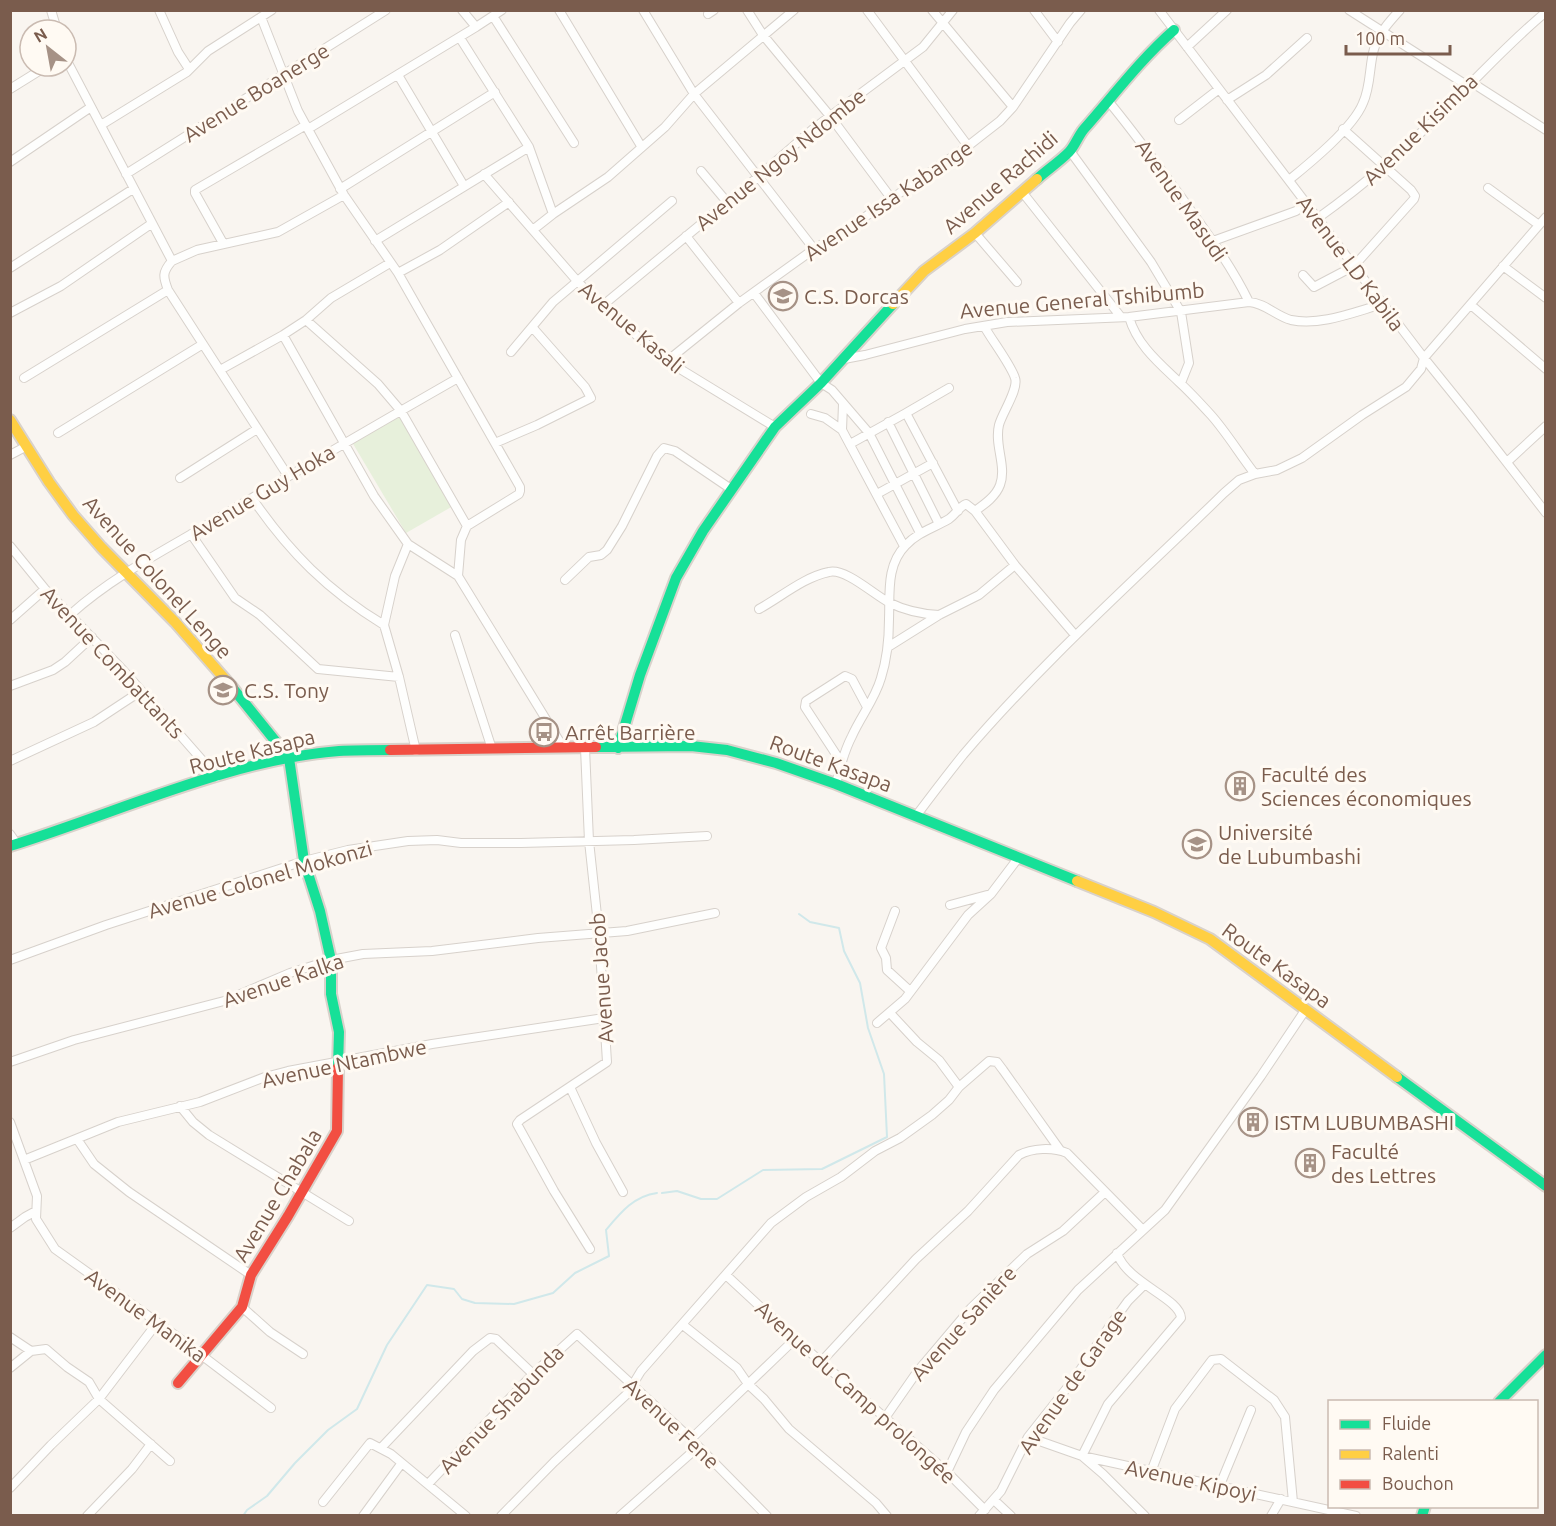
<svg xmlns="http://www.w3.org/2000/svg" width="1556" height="1526" viewBox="0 0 1556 1526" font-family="Ubuntu,sans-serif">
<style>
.green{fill:#e7f0db}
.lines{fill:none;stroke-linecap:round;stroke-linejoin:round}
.stream{stroke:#d0e8ea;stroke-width:2}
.street-casing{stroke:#d7d1cb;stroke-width:10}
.fast-casing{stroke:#d9d2cb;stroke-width:14}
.slow-casing{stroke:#d9d2cb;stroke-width:14}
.jam-casing{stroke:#d9d2cb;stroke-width:14}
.street{stroke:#fefefd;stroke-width:8}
.fast{stroke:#16e098;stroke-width:10}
.slow{stroke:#ffcf43;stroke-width:10}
.jam{stroke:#f24e42;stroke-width:10}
.labels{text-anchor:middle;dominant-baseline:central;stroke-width:6;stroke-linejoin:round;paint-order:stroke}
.street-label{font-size:21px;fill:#7a5c4d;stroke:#fffaf3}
.poi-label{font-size:21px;fill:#7a5c4d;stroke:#fffaf3;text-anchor:start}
</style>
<rect width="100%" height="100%" fill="#f9f5f0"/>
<!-- green -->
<path class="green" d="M 399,414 L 453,506 L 406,533 L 352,442 Z"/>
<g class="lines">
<!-- stream -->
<path class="stream" d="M 662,1193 L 677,1191 L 701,1199 L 717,1199 L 763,1170 L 822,1169 L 887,1137 L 884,1074 L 868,1028 L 860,983 L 844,951 L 839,928 L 810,922 L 799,914
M 243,1516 L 247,1510 L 267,1496 L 295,1463 L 328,1430 L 357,1409 L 387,1345 L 427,1285 L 454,1289 L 462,1299 L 475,1303 L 514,1304 L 553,1293 L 575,1273 L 609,1256 L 606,1230 C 621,1212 634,1196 657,1193"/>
<!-- street casing -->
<g class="street-casing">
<path id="street" d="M 51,10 L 57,30
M 159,10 L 178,52 L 189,69
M 462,10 L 476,27 L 502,10
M 559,10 L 641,146
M 643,10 L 694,94 L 814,249
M 747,10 L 763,35 L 830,116 L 891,198
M 867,10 L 968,146
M 932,10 L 1013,107
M 1034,10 L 1058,42
M 1159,10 L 1424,358 L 1470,415 L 1546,513
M 1349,10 L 1468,86
M 708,14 L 714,10
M 493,16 L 574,143
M 261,17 L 298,111 L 344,195 L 398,273 L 520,487 L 520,491 L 519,494 L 467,526
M 460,38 L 529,147 L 553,214
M 1187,47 L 1227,10
M 66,59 L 172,261 C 162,272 163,277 168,290 L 288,476
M 398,75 L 464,186
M 1471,82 L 1546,130
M 10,89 L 47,66
M 1227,100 L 1266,75 L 1307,38
M 1109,102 C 1134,132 1156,163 1179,194 C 1204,229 1230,263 1249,302
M 1179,120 L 1219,89
M 101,125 L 187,72 L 208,51 L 272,10
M 308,129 L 476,27
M 1070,151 L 1151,262 L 1181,312 L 1189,363 L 1181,383
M 10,162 L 91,107
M 701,171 L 727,202
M 126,174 L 386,10
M 484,174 L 578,282 L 602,306 L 667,361 L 775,427
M 1289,180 C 1310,163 1353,128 1363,103 C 1371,86 1369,66 1374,49 C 1379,33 1389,22 1400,10
M 1488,188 L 1539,225
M 340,189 L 495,92
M 1023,193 L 1121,317
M 1318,218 C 1367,183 1411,144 1453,101 C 1484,71 1512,40 1546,12
M 534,229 L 553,214 L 608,177 L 665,127 L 694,94 L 794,10
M 975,233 L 1017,282
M 686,236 L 739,303
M 375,241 L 529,147
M 1213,241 L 1296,211 L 1307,204
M 223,243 L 195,193 L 195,190 L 306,125
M 172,261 L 197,250 L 278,232 L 344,195
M 1503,266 L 1546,298
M 10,268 L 133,189
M 398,273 L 440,250 L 509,202
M 1303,275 L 1314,287 L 1354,266 L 1414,199 L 1415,196 L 1411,190 L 1343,129
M 754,293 L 821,383 L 832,390 L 869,433 L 920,533
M 1471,305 L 1546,369
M 602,306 L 759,176 L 813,129 L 923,47 L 953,10
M 10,313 L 61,286 L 151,224
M 1129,317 C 1137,345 1159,363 1179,382 C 1190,392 1201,404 1211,415 C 1227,433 1240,455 1255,474
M 306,320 L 378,384 L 401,411 L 467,526
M 283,335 L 374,496 L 408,544 L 458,576
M 511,352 L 553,302 L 672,201
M 844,359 L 865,355 L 965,329 L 1007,322 L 1129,317 L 1249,302 C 1265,303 1276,316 1291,320 C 1321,326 1354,312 1383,304
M 667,361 L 739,303 L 814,249 L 846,230 L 968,146 L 1000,121 L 1013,107 L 1070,23 L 1081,10
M 220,370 L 283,335 L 306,320 L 331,298 L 390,263
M 24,378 L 168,290
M 906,413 L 949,388
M 811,414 L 825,418 L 842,430 L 904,546
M 888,422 L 939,524
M 842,430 L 843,404
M 58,433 L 203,344
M 495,443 L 537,425 L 591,398 L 585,387 L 533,328
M 850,444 L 906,413 L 958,511
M 10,455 L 27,446
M 1507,462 L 1546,426
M 180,478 L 257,429
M 877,494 L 933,463
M 252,498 C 289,552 328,591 384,625 L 399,677 L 416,751
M 975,511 C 985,504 996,496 1000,485 C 1007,466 994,445 999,425 C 1002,413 1019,389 1015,378 C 1011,365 991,339 984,326
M 467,526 L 461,540 L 458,576 L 563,747
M 191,534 L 235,598 L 260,615 L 318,669 L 399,677
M 10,546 L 45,589 L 123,670 L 217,777
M 565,580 L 589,557 L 601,555 L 607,550 L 622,526 L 657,456 L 664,448 L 675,451 L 731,489
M 759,609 C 781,597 804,577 829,572 C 846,568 874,595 890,603 C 906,611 920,614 939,615
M 71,614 C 111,578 161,552 207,525 C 290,475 374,426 458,378
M 10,620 L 45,589
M 384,625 L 395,576 L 408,544
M 455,635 L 492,749
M 888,647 L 939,615 L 979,595 L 1015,565
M 10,686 L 53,670 L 65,662 L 92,637
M 585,748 L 589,841 L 599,934 L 607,1062 L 520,1120 L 517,1124 L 554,1191 L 590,1249
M 10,761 L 94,722 L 141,691
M 841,762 L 805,707 L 806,701 L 845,676 L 852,679 L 867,707
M 836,784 C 840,767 844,751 852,736 C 861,716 875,699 881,678 C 887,659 889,639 889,619 C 890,593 886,565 906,545 C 918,532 934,528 949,519 C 956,514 959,507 966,504 L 975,511 L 1015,565 L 1075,635
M 916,816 C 931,796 947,775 963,755 C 1043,661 1136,579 1224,493 L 1239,480 L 1255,474 L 1277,470 L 1302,458 L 1362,415 L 1406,387 L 1421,369 L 1424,358 L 1546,217
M 10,834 L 17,844
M 950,905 L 987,895
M 895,911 L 881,948 L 886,958 L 887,970 L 910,991
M 10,960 L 106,925 L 304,861 L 348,850 L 408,841 L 437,840 L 461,843 L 521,843 L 634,840 L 707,836
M 890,1013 L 917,1042 L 939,1060 L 959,1087
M 877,1023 L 905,999 L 968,915 L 991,894 L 1019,857
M 10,1062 L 74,1040 L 224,1001 L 290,973 L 331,960 L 363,954 L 432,951 L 538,938 L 627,931 L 715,913
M 570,1087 L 596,1143 L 623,1192
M 180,1106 L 193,1122 L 209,1135 L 349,1221
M 10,1122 L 37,1196 L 36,1219 L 55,1249 L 175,1335 L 271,1408
M 77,1139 L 94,1164 L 129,1192 L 251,1275
M 24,1160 L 118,1122 L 200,1102 L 265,1077 L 288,1071 L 432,1044 L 604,1018
M 10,1228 L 25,1217 L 36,1211
M 1117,1253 C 1127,1283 1180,1298 1181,1318 L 1108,1404 L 1082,1456 L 1103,1474 L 1145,1516
M 726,1275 L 795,1339 L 947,1472 L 985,1510
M 242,1307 L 270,1332 L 303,1354
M 683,1325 L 737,1368 L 748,1384 L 764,1399 L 789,1429 L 876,1503 L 887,1516
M 10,1337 L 31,1351
M 821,1362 L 916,1259 L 968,1211 L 1019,1155 C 1032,1148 1053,1147 1067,1153 L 1143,1230
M 10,1368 L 31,1351 L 46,1349 L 67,1367 L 89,1382 L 99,1399 L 170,1461
M 885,1418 L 917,1372 L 971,1308 L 1027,1254 L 1063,1231 L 1105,1192
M 1028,1437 L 1082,1456 L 1356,1516
M 691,1439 L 795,1339
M 381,1448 L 473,1351 L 490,1338 L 496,1339 L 533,1374
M 947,1472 L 966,1432 L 994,1390 L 1078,1290 L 1165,1210 L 1261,1076 L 1306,1009
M 1151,1472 L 1175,1409 L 1212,1360 L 1221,1359 L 1274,1400 L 1285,1417 L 1293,1502
M 428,1484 L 533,1374 L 577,1334 L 691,1439 L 767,1516
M 1220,1485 L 1251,1410
M 10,1488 L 51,1445 L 99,1399 L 157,1323
M 994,1500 L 1011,1516
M 323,1502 L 370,1443 L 391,1454 L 466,1516
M 87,1516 L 132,1469 L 151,1444
M 363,1516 L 401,1464
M 501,1516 L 554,1462 L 627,1394 L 641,1371 L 771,1223 L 806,1197 L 841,1177 L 875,1151 L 900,1138 L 932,1115 L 949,1100 L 959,1087 L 989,1061 L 997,1062 L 1003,1070 L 1060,1150
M 620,1516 L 698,1447
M 979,1516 L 1001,1491 L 1028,1437 L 1074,1379 L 1109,1327 L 1128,1301 L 1144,1285
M 1271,1516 L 1281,1499"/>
</g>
<!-- fast casing -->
<g class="fast-casing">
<path id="fast" d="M 1037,179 C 1047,170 1059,162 1069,152 C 1075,146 1078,136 1084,129 C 1114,95 1140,60 1174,30
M 231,686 L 289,758 L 304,861 L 320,911 L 331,960 L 331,994 L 339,1032 L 338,1067
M 596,747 L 691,746 L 727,750 L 776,763 L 836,784 L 1077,881
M 618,748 L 640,675 L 676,578 L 703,531 L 775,427 L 821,383 L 893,304
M 10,846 C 114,814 231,759 339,751 C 356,750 373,750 390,750
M 1397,1077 L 1546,1186
M 1499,1402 L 1546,1355
M 1422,1516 L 1425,1506"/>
</g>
<!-- slow casing -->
<g class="slow-casing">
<path id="slow" d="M 893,304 L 924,271 L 975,233 L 1037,179
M 10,420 L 49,482 L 73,515 L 101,547 L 175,622 L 231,686
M 1077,881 L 1154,912 L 1210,939 L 1397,1077"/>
</g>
<!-- jam casing -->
<g class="jam-casing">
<path id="jam" d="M 390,750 L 596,747
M 178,1383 L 242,1307 L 251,1275 L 288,1216 L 337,1131 L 338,1067"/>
</g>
<!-- street -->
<use href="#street" class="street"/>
<!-- fast -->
<use href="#fast" class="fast"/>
<!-- slow -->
<use href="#slow" class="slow"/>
<!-- jam -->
<use href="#jam" class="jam"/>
</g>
<!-- icons -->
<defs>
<g id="school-ring" transform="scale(1.5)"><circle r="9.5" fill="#fffaf3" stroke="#a69286" stroke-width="1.5"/><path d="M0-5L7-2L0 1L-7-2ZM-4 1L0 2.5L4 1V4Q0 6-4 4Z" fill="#a69286"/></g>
<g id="bus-ring" transform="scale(1.5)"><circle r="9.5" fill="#fffaf3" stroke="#a69286" stroke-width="1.5"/><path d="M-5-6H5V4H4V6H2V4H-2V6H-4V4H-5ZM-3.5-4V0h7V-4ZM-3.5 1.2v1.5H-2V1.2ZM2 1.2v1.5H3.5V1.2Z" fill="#a69286"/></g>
<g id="building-ring" transform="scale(1.5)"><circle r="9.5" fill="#fffaf3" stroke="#a69286" stroke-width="1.5"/><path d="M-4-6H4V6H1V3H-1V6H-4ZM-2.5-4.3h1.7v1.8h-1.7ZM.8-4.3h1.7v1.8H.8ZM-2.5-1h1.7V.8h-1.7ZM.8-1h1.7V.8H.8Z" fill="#a69286"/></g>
<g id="university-ring" transform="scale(1.5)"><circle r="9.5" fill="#fffaf3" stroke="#a69286" stroke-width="1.5"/><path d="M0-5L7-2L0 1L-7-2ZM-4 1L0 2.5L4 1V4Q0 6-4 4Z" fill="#a69286"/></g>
</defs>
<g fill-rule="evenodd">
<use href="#school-ring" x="783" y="296"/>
<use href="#school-ring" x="223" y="690"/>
<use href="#bus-ring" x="544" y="732"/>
<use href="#building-ring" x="1240" y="786"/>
<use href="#university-ring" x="1197" y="844"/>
<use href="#building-ring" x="1253" y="1122"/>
<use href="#building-ring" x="1310" y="1163"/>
</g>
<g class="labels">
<!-- street labels -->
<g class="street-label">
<text transform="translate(256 92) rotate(-32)">Avenue Boanerge</text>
<text transform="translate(1420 129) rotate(-44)">Avenue Kisimba</text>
<text transform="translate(780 159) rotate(-39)">Avenue Ngoy Ndombe</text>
<text transform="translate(1000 182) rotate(-41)">Avenue Rachidi</text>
<text transform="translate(888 200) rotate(-34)">Avenue Issa Kabange</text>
<text transform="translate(1182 200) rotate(55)">Avenue Masudi</text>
<text transform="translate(1351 263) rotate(53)">Avenue LD Kabila</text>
<text transform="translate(1082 300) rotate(-5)">Avenue General Tshibumb</text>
<text transform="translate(632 327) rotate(40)">Avenue Kasali</text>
<text transform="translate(262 492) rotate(-31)">Avenue Guy Hoka</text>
<text transform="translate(158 577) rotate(48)">Avenue Colonel Lenge</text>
<text transform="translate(113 662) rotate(47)">Avenue Combattants</text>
<text transform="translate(252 751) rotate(-14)">Route Kasapa</text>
<text transform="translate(831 763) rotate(20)">Route Kasapa</text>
<text transform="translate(260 879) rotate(-16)">Avenue Colonel Mokonzi</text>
<text transform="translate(1277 965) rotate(36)">Route Kasapa</text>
<text transform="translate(601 978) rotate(-94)">Avenue Jacob</text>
<text transform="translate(283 980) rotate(-19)">Avenue Kalka</text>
<text transform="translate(344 1063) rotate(-12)">Avenue Ntambwe</text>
<text transform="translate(277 1195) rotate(-59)">Avenue Chabala</text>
<text transform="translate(146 1315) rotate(36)">Avenue Manika</text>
<text transform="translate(963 1323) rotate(-48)">Avenue Sanière</text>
<text transform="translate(1072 1381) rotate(-55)">Avenue de Garage</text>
<text transform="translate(856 1392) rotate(42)">Avenue du Camp prolongée</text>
<text transform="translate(501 1409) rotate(-46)">Avenue Shabunda</text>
<text transform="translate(672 1423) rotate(43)">Avenue Fene</text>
<text transform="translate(1191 1480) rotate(12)">Avenue Kipoyi</text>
</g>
<!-- poi labels -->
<g class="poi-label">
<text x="804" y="296">C.S. Dorcas</text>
<text x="244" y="690">C.S. Tony</text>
<text x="565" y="732">Arrêt Barrière</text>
<text x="1261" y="774">Faculté des<tspan x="1261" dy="24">Sciences économiques</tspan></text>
<text x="1218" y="832">Université<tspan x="1218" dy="24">de Lubumbashi</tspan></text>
<text x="1274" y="1122">ISTM LUBUMBASHI</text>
<text x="1331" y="1151">Faculté<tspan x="1331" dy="24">des Lettres</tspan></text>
</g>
</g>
<!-- border -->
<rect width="1556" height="1526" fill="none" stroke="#7a5c4d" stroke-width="24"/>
<!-- legend -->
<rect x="1328" y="1400" width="210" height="108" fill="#fffaf3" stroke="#cabbb1" stroke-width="1.5"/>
<rect x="1340" y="1420" width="30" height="9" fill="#16e098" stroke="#cabbb1" stroke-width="1.5"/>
<text x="1382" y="1430" font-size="18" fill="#7a5c4d">Fluide</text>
<rect x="1340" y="1450" width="30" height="9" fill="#ffcf43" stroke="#cabbb1" stroke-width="1.5"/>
<text x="1382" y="1460" font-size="18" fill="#7a5c4d">Ralenti</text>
<rect x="1340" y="1480" width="30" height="9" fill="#f24e42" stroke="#cabbb1" stroke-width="1.5"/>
<text x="1382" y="1490" font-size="18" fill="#7a5c4d">Bouchon</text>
<!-- north arrow -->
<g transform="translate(48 48) rotate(329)"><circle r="28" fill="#fffaf3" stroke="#cabbb1" stroke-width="1.5"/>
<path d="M0-4.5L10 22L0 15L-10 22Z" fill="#a69286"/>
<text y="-9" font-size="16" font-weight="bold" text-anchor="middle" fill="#7a5c4d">N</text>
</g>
<!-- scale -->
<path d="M1346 45v9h104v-9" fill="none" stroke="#7a5c4d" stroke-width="3"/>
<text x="1355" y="45" font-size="18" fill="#7a5c4d" stroke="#fffaf3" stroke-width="4.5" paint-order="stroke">100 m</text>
</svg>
